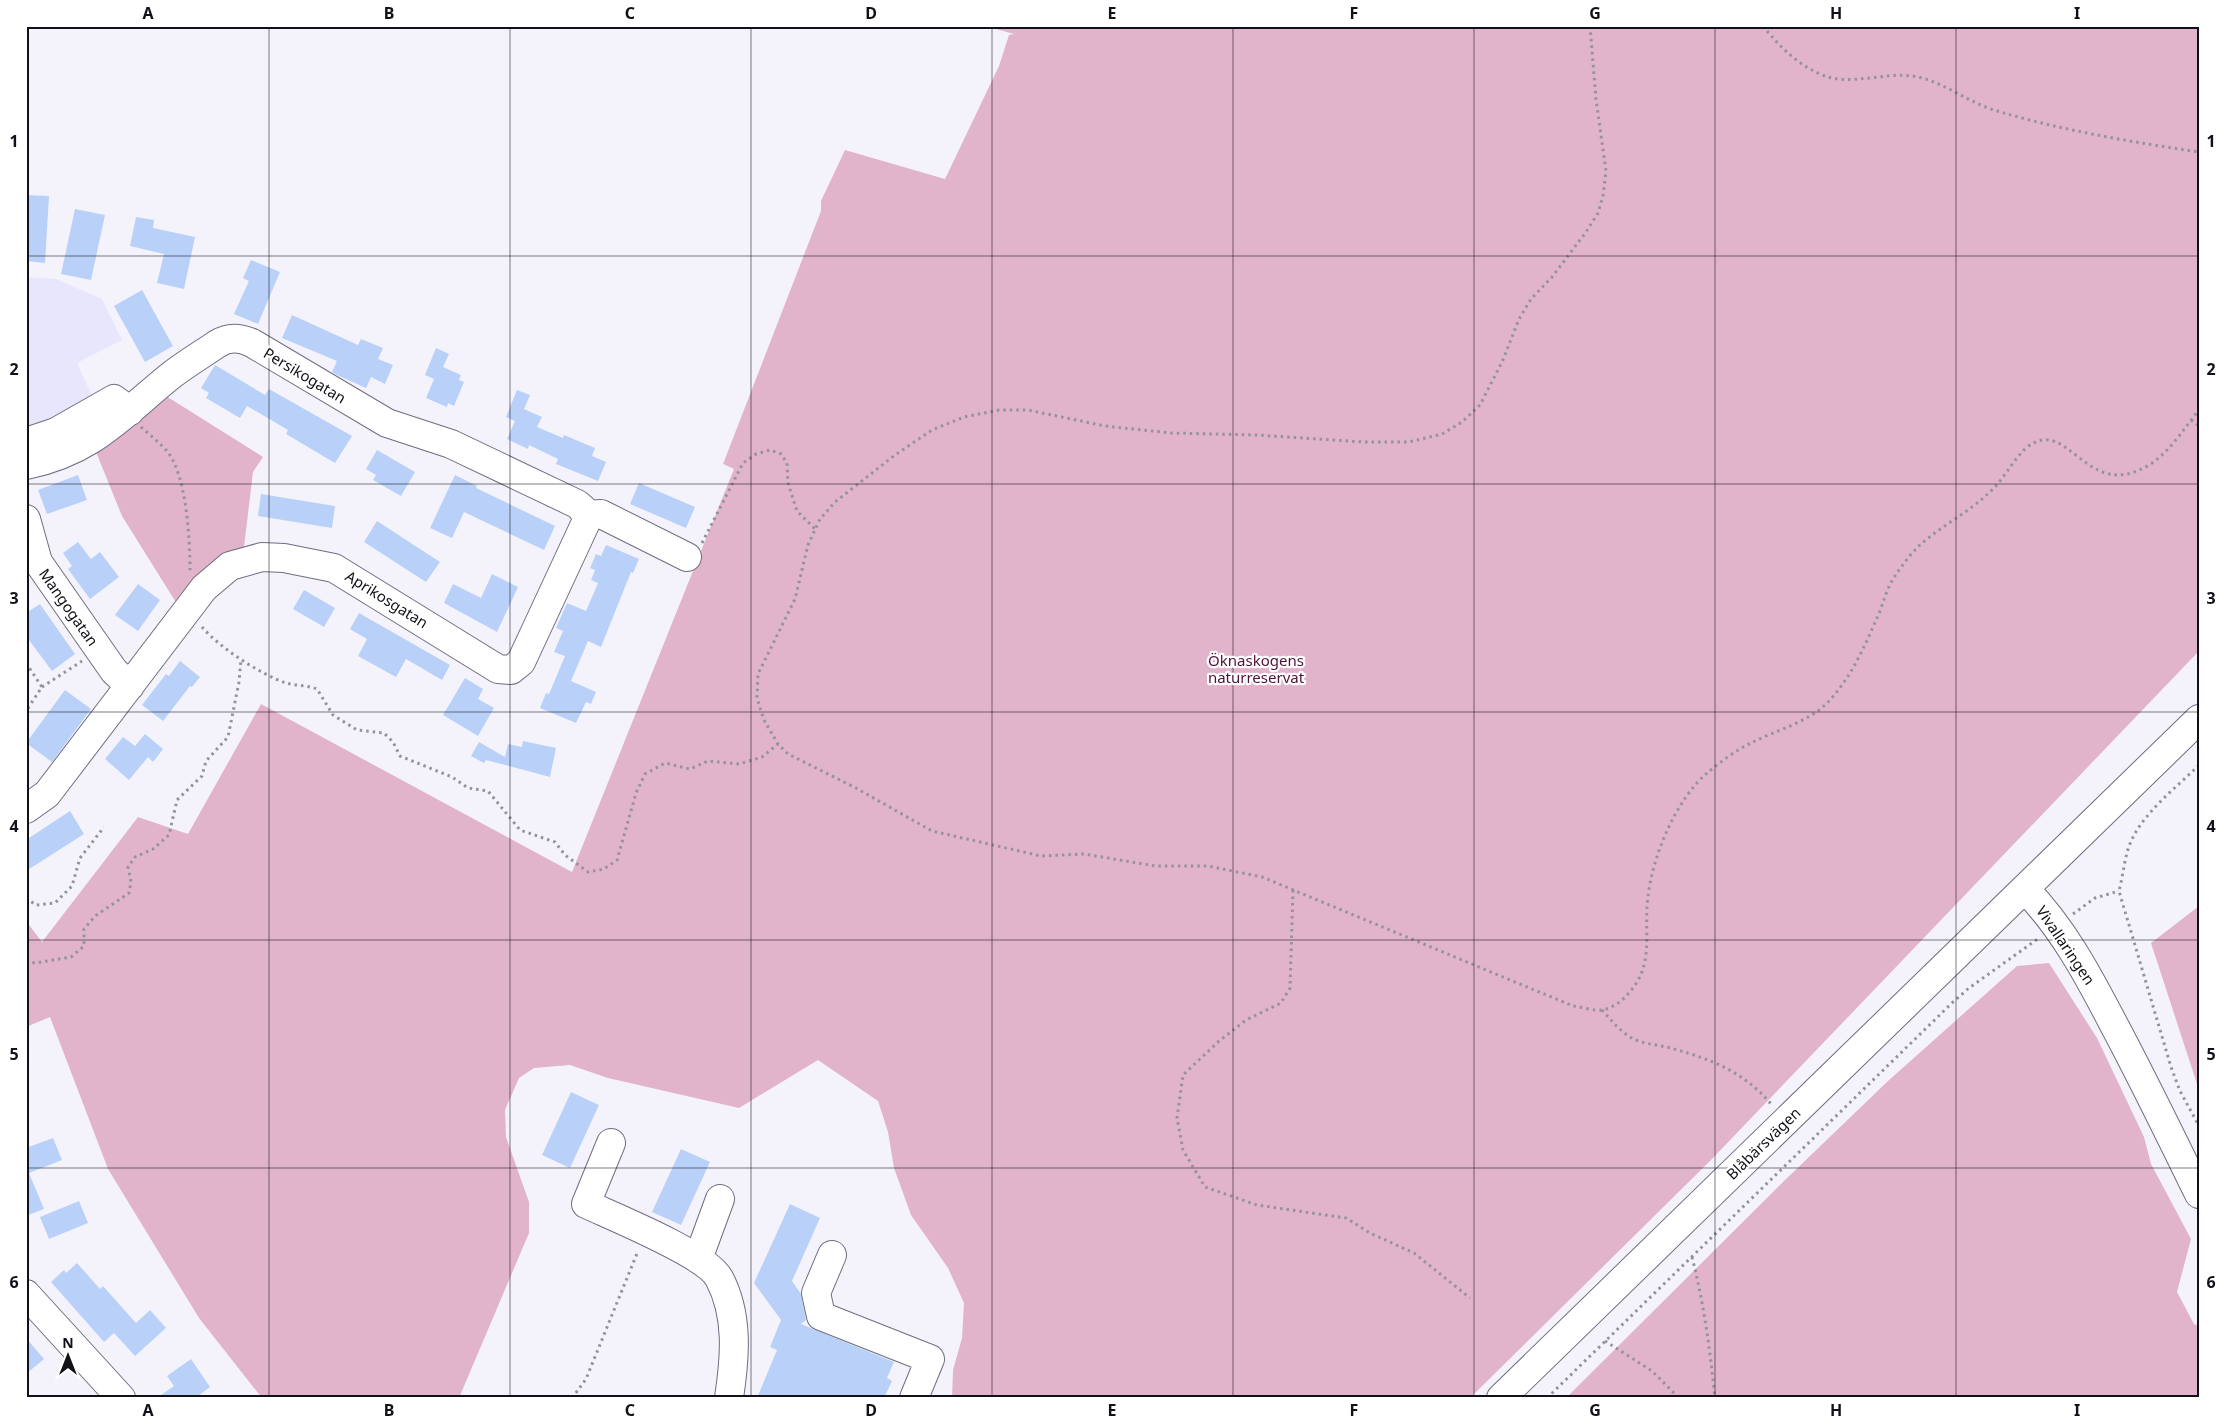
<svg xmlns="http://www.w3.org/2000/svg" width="2225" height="1424" viewBox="0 0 2225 1424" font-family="'Noto Sans',sans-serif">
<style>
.built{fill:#e8e6fd}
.green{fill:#e2b4cb}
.building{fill:#b9d1f8}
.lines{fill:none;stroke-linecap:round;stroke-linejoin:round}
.minor-casing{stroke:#6f6d80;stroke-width:30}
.path{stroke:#94939b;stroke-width:3;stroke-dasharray:2.5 4;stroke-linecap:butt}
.minor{stroke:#fff;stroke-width:28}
.grid{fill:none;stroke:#121118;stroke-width:1;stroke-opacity:0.55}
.labels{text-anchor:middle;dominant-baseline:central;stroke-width:4.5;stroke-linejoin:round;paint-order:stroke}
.street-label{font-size:15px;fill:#121118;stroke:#fff}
.park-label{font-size:15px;fill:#531139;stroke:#fff}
.neatline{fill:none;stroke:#121118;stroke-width:2}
.grid-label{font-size:16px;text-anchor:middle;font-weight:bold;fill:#121118}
</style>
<rect width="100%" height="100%" fill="#f4f3fc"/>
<!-- built -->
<path class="built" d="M 26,277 L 56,279 L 102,299 L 122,340 L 77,363 L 93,398 L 71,414 L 26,430 Z"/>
<!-- green -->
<path class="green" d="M 985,26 L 2199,26 L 2199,651 L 1710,1161 L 1470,1398 L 952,1398 L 953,1370 L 962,1338 L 964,1303 L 948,1268 L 911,1215 L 894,1168 L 888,1132 L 878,1101 L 818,1060 L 739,1108 L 608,1078 L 570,1065 L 534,1068 L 519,1078 L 505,1110 L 506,1137 L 529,1202 L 529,1233 L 459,1398 L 262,1398 L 199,1318 L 108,1169 L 50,1017 L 26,1027 L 26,921 L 42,942 L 138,817 L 188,834 L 261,704 L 572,872 L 734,469 L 723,464 L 821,211 L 821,201 L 845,150 L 945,179 L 999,66 L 1009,35 L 1014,34 Z
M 166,396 L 263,457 L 253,472 L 244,547 L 222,555 L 177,604 L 122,516 L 96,452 Z
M 2199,906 L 2199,1090 L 2151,943 Z
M 2049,963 L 2097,1038 L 2144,1137 L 2151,1164 L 2191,1239 L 2177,1292 L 2194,1324 L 2199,1326 L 2199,1398 L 1566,1398 L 1784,1181 L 1888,1081 L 2017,966 Z"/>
<!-- building -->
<path class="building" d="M 26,195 L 49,196 L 45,263 L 26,261 Z
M 75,209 L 105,215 L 91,280 L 61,274 Z
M 136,217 L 154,220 L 153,228 L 195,237 L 184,289 L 157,283 L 164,254 L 130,246 Z
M 251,260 L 280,272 L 258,324 L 234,314 L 249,281 L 243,278 Z
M 142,290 L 173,346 L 145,362 L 114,306 Z
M 292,315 L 358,345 L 361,339 L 383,348 L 378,359 L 393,365 L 385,384 L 371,377 L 366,388 L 337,375 L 332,372 L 337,361 L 282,338 Z
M 436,348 L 449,354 L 443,367 L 461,375 L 459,380 L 464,382 L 454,406 L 448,403 L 447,407 L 426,398 L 434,379 L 425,375 Z
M 215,365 L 265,395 L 269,389 L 352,436 L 335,463 L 286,434 L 288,430 L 247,406 L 240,418 L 206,398 L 209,393 L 201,388 Z
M 517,390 L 530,395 L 524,409 L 542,417 L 537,427 L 563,438 L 564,435 L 595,448 L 592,456 L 606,462 L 598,481 L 556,464 L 558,459 L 529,445 L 528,449 L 507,439 L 515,421 L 506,417 Z
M 377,450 L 415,472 L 401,496 L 373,480 L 376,475 L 366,469 Z
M 78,475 L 87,500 L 47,514 L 38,490 Z
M 455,475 L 477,486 L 476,488 L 555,526 L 544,550 L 464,512 L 452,538 L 430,528 Z
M 639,483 L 695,507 L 686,528 L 630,504 Z
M 261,494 L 335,506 L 332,528 L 258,516 Z
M 377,521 L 440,562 L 426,582 L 364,542 Z
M 78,542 L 91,559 L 100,552 L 119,577 L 90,599 L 68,569 L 72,566 L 63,553 Z
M 606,545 L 639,559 L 633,573 L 631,572 L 601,647 L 588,641 L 571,681 L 596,692 L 591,704 L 586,702 L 576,723 L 540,708 L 546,693 L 549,694 L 565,656 L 554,652 L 563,631 L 556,628 L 567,603 L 586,611 L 598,583 L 591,580 L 595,570 L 590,568 L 596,554 L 601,556 Z
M 492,574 L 518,587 L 497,632 L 444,603 L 453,584 L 481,598 Z
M 138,584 L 160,600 L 138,631 L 115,615 Z
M 304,590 L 335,608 L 324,627 L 293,609 Z
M 40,604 L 75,654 L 52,671 L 26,636 L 26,613 Z
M 359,613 L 450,665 L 442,680 L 406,659 L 396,677 L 358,656 L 367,639 L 350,629 Z
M 180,661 L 200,677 L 192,687 L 190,686 L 163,721 L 142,705 L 166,674 L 169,676 Z
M 465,678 L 483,689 L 478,699 L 494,708 L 478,736 L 443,715 Z
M 65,690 L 91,709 L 52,762 L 26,743 Z
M 145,734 L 163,749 L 153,762 L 148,757 L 129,780 L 105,759 L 123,737 L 135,746 Z
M 523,741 L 556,748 L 550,777 L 486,760 L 484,763 L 471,756 L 479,742 L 505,757 L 508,744 L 522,747 Z
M 70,811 L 84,834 L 26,871 L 26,840 Z
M 571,1092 L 599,1105 L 570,1168 L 542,1155 Z
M 53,1138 L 62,1160 L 29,1173 L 44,1209 L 26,1216 L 26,1148 Z
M 681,1149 L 710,1162 L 681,1225 L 652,1212 Z
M 79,1201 L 88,1223 L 49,1239 L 40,1217 Z
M 790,1204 L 820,1218 L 792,1281 L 801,1294 L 806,1320 L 801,1324 L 894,1362 L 887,1378 L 892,1381 L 884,1398 L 757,1398 L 777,1350 L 770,1347 L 781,1320 L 754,1283 Z
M 77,1263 L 100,1289 L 103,1286 L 136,1323 L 150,1310 L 166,1328 L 135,1356 L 114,1333 L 104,1342 L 51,1282 L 64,1270 L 66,1273 Z
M 26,1338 L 44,1359 L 26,1374 Z
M 191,1359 L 210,1387 L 195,1398 L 157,1398 L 174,1386 L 167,1376 Z"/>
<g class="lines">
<!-- minor casing -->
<g class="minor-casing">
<path id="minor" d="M 26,442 L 56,432 L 114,399 L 130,411
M 26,465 C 91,452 120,417 169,377 C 184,365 201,355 217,344 C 228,337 239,337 252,343 L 387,423 L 451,444 L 577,504 L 583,509 L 587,520 L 521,662 L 511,670 L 498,669 L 334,568 L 284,558 L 262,557 L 230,566 L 204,588 L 47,794 L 26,809
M 586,515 L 601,514 L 687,557
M 26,519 L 38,562 L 114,671 L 130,686
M 2025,889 C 2063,928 2088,975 2113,1023 C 2143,1079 2171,1137 2199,1194
M 611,1143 L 586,1204 C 614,1217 706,1254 719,1278 C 739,1315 735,1358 729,1398
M 832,1255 L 816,1293 L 821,1316 L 930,1359 L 914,1398
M 698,1259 L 720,1199
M 26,1294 L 121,1398
M 1501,1398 L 2199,719"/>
</g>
<!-- path -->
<path class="path" d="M 1590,26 L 1596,99 L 1606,171 L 1603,196 L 1598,213 L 1586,232 L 1552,277 L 1531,299 L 1519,319 L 1503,360 L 1480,405 L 1462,422 L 1442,434 L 1409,442 L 1364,442 L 1256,435 L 1171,433 L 1105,426 L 1028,410 L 999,410 L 964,417 L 932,430 L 895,455 L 835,502 L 820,519 L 808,545 L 795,599 L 758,674 L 757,698 L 764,720 L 778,744 L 788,754 L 856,788 L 932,831 L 1041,856 L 1084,854 L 1155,866 L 1208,866 L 1262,877 L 1573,1006 C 1582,1007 1594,1011 1602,1010 C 1612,1008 1621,1002 1627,995 C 1656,965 1643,933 1648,897 C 1652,857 1676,800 1706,774 C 1719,763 1736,750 1751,743 C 1776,730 1810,722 1829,701 C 1853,675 1866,643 1880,611 C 1884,600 1887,589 1893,579 C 1901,567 1910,554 1921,544 C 1944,524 1973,510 1995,487 C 2006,475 2014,459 2026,448 C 2069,413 2085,504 2149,465 C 2169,453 2185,427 2199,410
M 1763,26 C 1779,46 1797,64 1820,74 C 1850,88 1886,70 1918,77 C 1945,83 1968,102 1994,110 C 2059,130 2132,142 2199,152
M 2191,420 L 2199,426
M 141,427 C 150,435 160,443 167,451 C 187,476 190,540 190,571
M 702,543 L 743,463 L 756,454 L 770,450 L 781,454 L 787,463 L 788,483 L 797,511 L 815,529
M 202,627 C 220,648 260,674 286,683 C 296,686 307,685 317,689 L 333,715 L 357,730 L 384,733 L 393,742 L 400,756 L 452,777 L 468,788 L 488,791 L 520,830 L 555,842 L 565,855 L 588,872 L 604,869 L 617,860 L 636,793 L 645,774 L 665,763 L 690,769 L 708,761 L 739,764 L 762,757 L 778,744
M 26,663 L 42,687 L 26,711
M 42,687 L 82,661
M 2199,765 C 2174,790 2142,813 2129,846 C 2124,861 2123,876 2119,891 L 2171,1067 L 2180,1091 L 2199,1126
M 1293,890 L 1290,988 L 1281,1003 L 1246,1020 L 1218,1042 L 1183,1075 L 1177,1118 L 1183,1150 L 1205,1187 L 1257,1205 L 1346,1218 L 1370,1233 L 1414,1253 L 1470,1298
M 26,898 L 36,905 L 55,903 L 72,886 L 80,858 L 104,827
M 2073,914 L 2095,898 L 2119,891
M 26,961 L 35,963 L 71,957 L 84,946 L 84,929 L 95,916 L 129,893 L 131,882 L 128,867 L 135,857 L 153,849 L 169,835 L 177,800 L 202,776 L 206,761 L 228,737 L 239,682 L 241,659
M 1602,1010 C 1612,1021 1622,1034 1636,1040 C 1648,1045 1662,1045 1674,1049 C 1714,1060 1745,1073 1772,1105
M 1692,1257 C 1704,1304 1710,1350 1715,1398
M 1605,1341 L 1652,1371 L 1679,1398
M 572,1398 L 586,1379 L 638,1251
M 1547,1398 L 1953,1002 L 1969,988 L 2039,938"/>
<!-- minor -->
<use href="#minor" class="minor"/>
</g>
<!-- grid -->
<path class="grid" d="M 269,26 L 269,1398M 510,26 L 510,1398M 751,26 L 751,1398M 992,26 L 992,1398M 1233,26 L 1233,1398M 1474,26 L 1474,1398M 1715,26 L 1715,1398M 1956,26 L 1956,1398M 26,256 L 2199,256M 26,484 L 2199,484M 26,712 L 2199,712M 26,940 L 2199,940M 26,1168 L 2199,1168"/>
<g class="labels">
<!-- street labels -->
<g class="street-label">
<text transform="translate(305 375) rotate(31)">Persikogatan</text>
<text transform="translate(387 599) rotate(32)">Aprikosgatan</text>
<text transform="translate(69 607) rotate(55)">Mangogatan</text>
<text transform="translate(2066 945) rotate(56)">Vivallaringen</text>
<text transform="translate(1763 1143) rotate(-44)">Blåbärsvägen</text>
</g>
<!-- park labels -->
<g class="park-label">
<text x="1256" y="660">Öknaskogens<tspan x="1256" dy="17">naturreservat</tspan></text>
</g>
</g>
<!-- border -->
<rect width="2225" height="1424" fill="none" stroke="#ffffff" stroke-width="55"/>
<!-- north arrow -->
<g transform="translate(68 1356)" stroke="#ffffff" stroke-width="4" paint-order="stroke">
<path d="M0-4L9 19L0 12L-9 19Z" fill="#121118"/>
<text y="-8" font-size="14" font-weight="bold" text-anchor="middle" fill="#121118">N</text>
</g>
<rect x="28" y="28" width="2170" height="1368" class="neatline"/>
<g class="grid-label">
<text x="148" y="19">A</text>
<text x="389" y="19">B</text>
<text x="630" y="19">C</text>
<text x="871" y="19">D</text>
<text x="1112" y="19">E</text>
<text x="1354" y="19">F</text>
<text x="1595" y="19">G</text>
<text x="1836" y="19">H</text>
<text x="2077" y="19">I</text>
<text x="14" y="147">1</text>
<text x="2211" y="147">1</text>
<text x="14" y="375">2</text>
<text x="2211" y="375">2</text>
<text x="14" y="604">3</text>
<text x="2211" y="604">3</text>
<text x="14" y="832">4</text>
<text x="2211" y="832">4</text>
<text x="14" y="1060">5</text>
<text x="2211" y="1060">5</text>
<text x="14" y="1288">6</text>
<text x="2211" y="1288">6</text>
<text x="148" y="1416">A</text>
<text x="389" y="1416">B</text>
<text x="630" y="1416">C</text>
<text x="871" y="1416">D</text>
<text x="1112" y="1416">E</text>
<text x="1354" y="1416">F</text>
<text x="1595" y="1416">G</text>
<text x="1836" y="1416">H</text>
<text x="2077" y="1416">I</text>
</g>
</svg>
